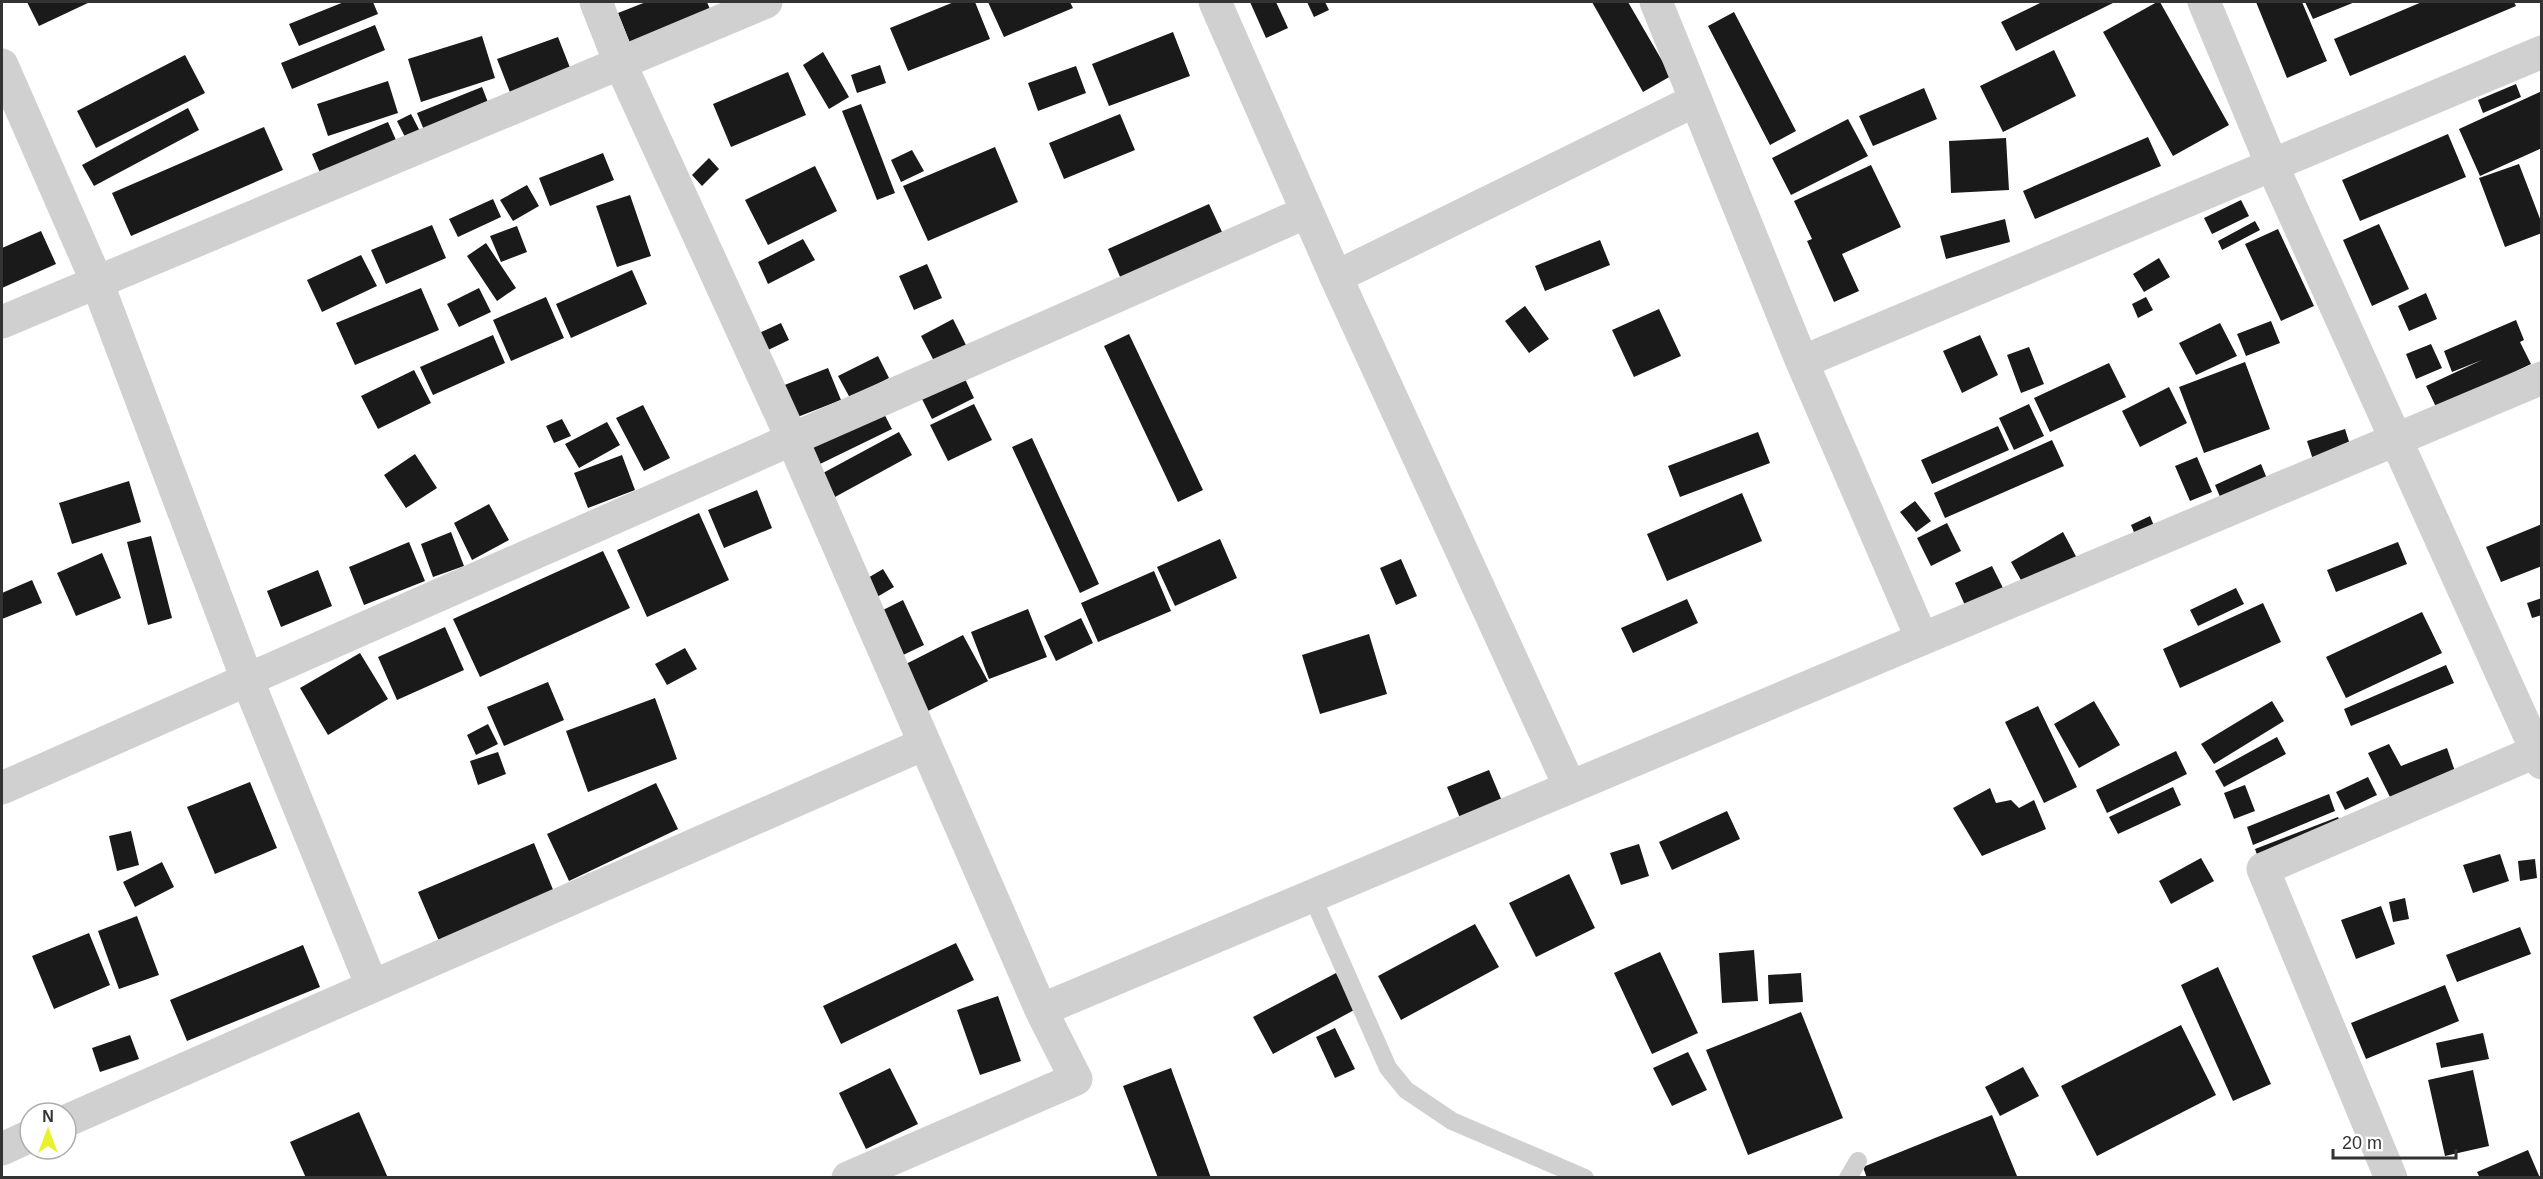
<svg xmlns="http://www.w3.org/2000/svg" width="2543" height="1179" viewBox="0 0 2543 1179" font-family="Helvetica,sans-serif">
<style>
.building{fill:#1a1a1a}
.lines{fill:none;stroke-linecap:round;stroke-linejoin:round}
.lane{stroke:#d0d0d0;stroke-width:18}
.street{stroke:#d0d0d0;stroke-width:33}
</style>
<rect width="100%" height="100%" fill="#fff"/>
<!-- building -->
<path class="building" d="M 27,2 L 90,2 L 39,26 Z
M 344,2 L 373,2 L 378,14 L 299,46 L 289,24 Z
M 646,2 L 707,2 L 714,19 L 634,53 L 618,13 Z
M 954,2 L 975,2 L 990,39 L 908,71 L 890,28 Z
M 988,2 L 1070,2 L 1073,8 L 1004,37 Z
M 1250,2 L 1276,2 L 1288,28 L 1266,38 Z
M 1307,2 L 1325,2 L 1329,10 L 1314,17 Z
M 1592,2 L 1628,2 L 1671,76 L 1643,92 Z
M 2042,2 L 2115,2 L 2016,51 L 2001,22 Z
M 2157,2 L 2160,2 L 2229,125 L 2173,156 L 2103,32 Z
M 2256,2 L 2302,2 L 2327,61 L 2287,78 Z
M 2305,2 L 2355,2 L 2313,19 Z
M 2422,2 L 2514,2 L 2516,6 L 2350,76 L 2334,39 Z
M 1734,12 L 1796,131 L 1770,145 L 1708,26 Z
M 375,25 L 385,50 L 292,89 L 281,63 Z
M 1173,32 L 1190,76 L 1109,106 L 1092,64 Z
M 482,36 L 495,78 L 421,102 L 408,59 Z
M 558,37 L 574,78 L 513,100 L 497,59 Z
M 2054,50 L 2076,96 L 2003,132 L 1980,86 Z
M 823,52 L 849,97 L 829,109 L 803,65 Z
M 185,55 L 205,93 L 96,148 L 77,111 Z
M 880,65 L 886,83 L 857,93 L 851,75 Z
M 1076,66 L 1086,93 L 1038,111 L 1028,83 Z
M 788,72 L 806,115 L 731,147 L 713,104 Z
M 388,81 L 398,113 L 328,136 L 317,104 Z
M 2516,84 L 2521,97 L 2483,113 L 2478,100 Z
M 482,87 L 491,110 L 426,135 L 417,113 Z
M 1924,88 L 1937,119 L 1873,146 L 1859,116 Z
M 2542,91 L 2542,148 L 2480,176 L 2459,129 Z
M 861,104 L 895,193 L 877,200 L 842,111 Z
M 188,108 L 199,130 L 94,186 L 82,165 Z
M 411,114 L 424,139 L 410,147 L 397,121 Z
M 1120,114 L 1135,150 L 1064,179 L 1049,143 Z
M 1848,119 L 1868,156 L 1791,195 L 1772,158 Z
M 388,122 L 400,149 L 324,182 L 312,154 Z
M 264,127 L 283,170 L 131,236 L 112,193 Z
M 2448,134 L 2466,177 L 2360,221 L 2342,180 Z
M 2148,137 L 2161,166 L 2035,219 L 2023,191 Z
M 2006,138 L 2009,190 L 1951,193 L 1949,141 Z
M 995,147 L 1018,202 L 928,241 L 903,186 Z
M 912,150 L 924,171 L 901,182 L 891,160 Z
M 603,153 L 614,180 L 550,206 L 539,178 Z
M 709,158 L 719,169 L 702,186 L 692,175 Z
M 2519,164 L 2542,224 L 2542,233 L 2505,247 L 2479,178 Z
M 1871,165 L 1901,227 L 1842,254 L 1859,291 L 1834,302 L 1807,241 L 1812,239 L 1794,201 Z
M 815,166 L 837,211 L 768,245 L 745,200 Z
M 527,185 L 539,206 L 513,221 L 500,200 Z
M 630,195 L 651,256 L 617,267 L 596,206 Z
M 493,199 L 501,217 L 458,237 L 449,219 Z
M 2241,200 L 2249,216 L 2212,234 L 2204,218 Z
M 1209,204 L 1223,234 L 1121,279 L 1108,249 Z
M 2005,219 L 2010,242 L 1946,259 L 1940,236 Z
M 2255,221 L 2260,230 L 2222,250 L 2218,241 Z
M 2379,224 L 2409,289 L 2372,306 L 2343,240 Z
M 432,225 L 446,258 L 386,284 L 371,250 Z
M 517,226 L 527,252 L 501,262 L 490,236 Z
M 2278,229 L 2314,306 L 2281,321 L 2245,244 Z
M 41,231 L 56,264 L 2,288 L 2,248 Z
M 803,239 L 815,260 L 768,284 L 758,262 Z
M 1600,240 L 1610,265 L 1545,291 L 1535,266 Z
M 486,243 L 516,288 L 497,301 L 467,256 Z
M 361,255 L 377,286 L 322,312 L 307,280 Z
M 2159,258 L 2170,277 L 2144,292 L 2133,274 Z
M 927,264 L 942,298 L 914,310 L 899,276 Z
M 632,270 L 647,304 L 571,338 L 556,304 Z
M 421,288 L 439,330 L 355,365 L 336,323 Z
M 479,288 L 491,312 L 459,327 L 447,304 Z
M 2426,293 L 2437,319 L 2409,331 L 2398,306 Z
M 546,297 L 564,338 L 511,361 L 493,320 Z
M 2146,297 L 2153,310 L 2138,318 L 2132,304 Z
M 1525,306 L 1549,339 L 1529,353 L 1505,321 Z
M 1659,309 L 1681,356 L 1634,377 L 1612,330 Z
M 953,319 L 966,345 L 934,361 L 921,336 Z
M 2516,320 L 2524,340 L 2520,342 L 2531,364 L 2437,409 L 2426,386 L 2482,360 L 2452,372 L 2444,351 Z
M 2271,321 L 2280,343 L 2246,356 L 2237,334 Z
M 781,323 L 789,340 L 766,351 L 757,334 Z
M 2220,323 L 2237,356 L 2196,375 L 2179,343 Z
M 1129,334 L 1203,490 L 1178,502 L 1104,346 Z
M 493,335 L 505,363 L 433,395 L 420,367 Z
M 1980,335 L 1998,375 L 1962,393 L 1943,351 Z
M 2431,344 L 2442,368 L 2416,379 L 2406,354 Z
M 2029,347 L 2044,384 L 2021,393 L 2007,355 Z
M 878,356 L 889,378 L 850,398 L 838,376 Z
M 2245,362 L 2270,429 L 2204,453 L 2179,387 Z
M 2109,363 L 2126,397 L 2050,432 L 2034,398 Z
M 828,368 L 841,400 L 795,418 L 782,386 Z
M 414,370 L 431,403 L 378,429 L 361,396 Z
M 965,379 L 974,398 L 932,419 L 922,399 Z
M 2169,387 L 2187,423 L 2140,447 L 2122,411 Z
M 974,404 L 992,440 L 948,461 L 930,425 Z
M 2029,404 L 2044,436 L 2014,450 L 1999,418 Z
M 643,405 L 670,458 L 644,471 L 616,418 Z
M 880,406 L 892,429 L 820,464 L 809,440 Z
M 562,419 L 571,436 L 554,443 L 546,426 Z
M 607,422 L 620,445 L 579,468 L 565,444 Z
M 1998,426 L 2009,450 L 1932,484 L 1921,460 Z
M 2345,429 L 2352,451 L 2314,463 L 2307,441 Z
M 899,432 L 912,455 L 835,497 L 823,473 Z
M 1758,432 L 1770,463 L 1680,497 L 1668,466 Z
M 1032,438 L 1099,584 L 1080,593 L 1012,447 Z
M 2052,440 L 2064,466 L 1945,518 L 1934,493 Z
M 415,454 L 437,488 L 406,508 L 384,475 Z
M 622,455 L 635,490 L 588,508 L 574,473 Z
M 2197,457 L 2212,492 L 2190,501 L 2175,466 Z
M 2261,464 L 2270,486 L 2224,506 L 2215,485 Z
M 129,481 L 141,522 L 72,544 L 59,503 Z
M 757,490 L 772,528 L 724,548 L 708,510 Z
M 1742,493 L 1762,541 L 1667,581 L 1647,534 Z
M 1915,501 L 1931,521 L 1916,532 L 1900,512 Z
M 489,504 L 509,540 L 472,560 L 454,523 Z
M 699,513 L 729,580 L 647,617 L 617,550 Z
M 2150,516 L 2158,536 L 2139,544 L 2131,525 Z
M 1947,523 L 1961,551 L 1931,566 L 1917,538 Z
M 2542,524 L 2542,566 L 2501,582 L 2486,547 Z
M 451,532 L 464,566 L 433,577 L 421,544 Z
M 2063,532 L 2079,562 L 2027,591 L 2011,562 Z
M 151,536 L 172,618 L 148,625 L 127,542 Z
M 1220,539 L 1237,578 L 1175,606 L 1157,567 Z
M 409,542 L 425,581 L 364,605 L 349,567 Z
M 2398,542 L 2407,564 L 2336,592 L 2327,570 Z
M 603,551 L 630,608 L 480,677 L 453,619 Z
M 102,553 L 121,598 L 76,616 L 57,573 Z
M 1401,559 L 1417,596 L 1396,605 L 1380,568 Z
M 1992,566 L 2006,594 L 1968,612 L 1955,583 Z
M 883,569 L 894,587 L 877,597 L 866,579 Z
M 318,570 L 332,606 L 281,627 L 267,591 Z
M 1154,571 L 1171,611 L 1098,642 L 1081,603 Z
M 32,580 L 42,603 L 2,619 L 2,593 Z
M 2236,588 L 2244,604 L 2198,626 L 2190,610 Z
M 2542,598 L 2542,615 L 2532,618 L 2527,603 Z
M 1687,599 L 1698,623 L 1633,653 L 1621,628 Z
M 903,600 L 924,645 L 901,656 L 879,612 Z
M 2263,603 L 2281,642 L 2180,688 L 2163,649 Z
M 1028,609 L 1047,657 L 989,679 L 971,632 Z
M 2422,612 L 2442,653 L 2346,698 L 2326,657 Z
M 1081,618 L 1093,643 L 1056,661 L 1044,636 Z
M 445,627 L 464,670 L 397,700 L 378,657 Z
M 1369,634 L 1387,694 L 1320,714 L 1302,655 Z
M 963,635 L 988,681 L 928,711 L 904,665 Z
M 685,648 L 697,669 L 667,685 L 655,664 Z
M 360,653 L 388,699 L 328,735 L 300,688 Z
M 2446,665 L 2454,683 L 2351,726 L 2344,709 Z
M 548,682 L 564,720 L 504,746 L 487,707 Z
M 655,698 L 677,759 L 588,792 L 566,731 Z
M 2094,701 L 2120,745 L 2079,768 L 2054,724 Z
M 2272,701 L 2284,721 L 2214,764 L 2201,744 Z
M 2038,706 L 2077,787 L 2044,803 L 2005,722 Z
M 488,724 L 498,744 L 476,755 L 467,735 Z
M 2277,737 L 2286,754 L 2224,787 L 2215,771 Z
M 2389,744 L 2401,766 L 2447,748 L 2457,777 L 2394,805 L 2368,753 Z
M 2176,751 L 2187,774 L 2107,813 L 2096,790 Z
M 498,752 L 506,774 L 478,785 L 470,761 Z
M 1489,770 L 1502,801 L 1460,818 L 1447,787 Z
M 2368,777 L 2377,795 L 2345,810 L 2336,792 Z
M 250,782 L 277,848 L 215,874 L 187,807 Z
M 656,783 L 678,829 L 569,881 L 547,834 Z
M 2245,785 L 2255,811 L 2234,819 L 2224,793 Z
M 2173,787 L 2181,805 L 2118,834 L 2109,817 Z
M 1990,788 L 1996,803 L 2011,800 L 2019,808 L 2034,800 L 2046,829 L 1982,856 L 1953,808 Z
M 2329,794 L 2335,811 L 2253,845 L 2247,827 Z
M 1727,811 L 1740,839 L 1672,870 L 1659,842 Z
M 2338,817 L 2344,831 L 2260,863 L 2255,849 Z
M 131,831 L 139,865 L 117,871 L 109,836 Z
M 534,843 L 554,892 L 439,941 L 418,892 Z
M 1639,844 L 1649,876 L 1621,885 L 1610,853 Z
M 2500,854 L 2509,881 L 2473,893 L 2463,865 Z
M 2201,858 L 2214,881 L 2171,904 L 2159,881 Z
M 2535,859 L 2537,878 L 2520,881 L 2518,861 Z
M 162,862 L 174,887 L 135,907 L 123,882 Z
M 1569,874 L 1595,928 L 1536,957 L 1509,903 Z
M 2405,898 L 2409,919 L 2393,922 L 2389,902 Z
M 2381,906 L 2395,944 L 2356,959 L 2341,920 Z
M 137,916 L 159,975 L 119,989 L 98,931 Z
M 1475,924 L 1499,967 L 1401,1020 L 1378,976 Z
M 2520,927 L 2531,954 L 2457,982 L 2446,955 Z
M 89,933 L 110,985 L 54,1009 L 32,956 Z
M 956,943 L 974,980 L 841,1044 L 823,1006 Z
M 303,945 L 320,987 L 187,1041 L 170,1000 Z
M 1754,950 L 1758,1001 L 1722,1003 L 1719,953 Z
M 1660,952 L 1698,1033 L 1652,1054 L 1614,973 Z
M 2218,967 L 2271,1084 L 2233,1101 L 2181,985 Z
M 1336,973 L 1356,1009 L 1273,1054 L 1253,1017 Z
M 1801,973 L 1803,1002 L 1769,1004 L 1768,975 Z
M 2445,985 L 2459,1021 L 2366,1059 L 2351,1023 Z
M 998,996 L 1021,1061 L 980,1075 L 957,1010 Z
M 1801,1012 L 1843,1118 L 1748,1155 L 1706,1050 Z
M 2181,1025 L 2216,1095 L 2097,1156 L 2061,1086 Z
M 1335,1028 L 1355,1069 L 1335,1078 L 1316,1037 Z
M 2483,1033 L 2489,1059 L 2441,1068 L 2436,1043 Z
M 130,1035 L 139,1059 L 100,1072 L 92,1048 Z
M 1688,1052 L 1707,1090 L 1672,1106 L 1653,1068 Z
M 2023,1067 L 2039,1096 L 2000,1116 L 1985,1087 Z
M 890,1068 L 918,1124 L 866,1149 L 839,1093 Z
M 1171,1068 L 1211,1178 L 1158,1178 L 1123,1086 Z
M 2473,1070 L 2489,1146 L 2445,1156 L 2428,1080 Z
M 359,1112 L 388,1178 L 306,1178 L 290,1142 Z
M 1992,1115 L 2017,1176 L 1867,1178 L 1863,1167 Z
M 2528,1150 L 2540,1178 L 2480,1178 L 2477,1172 Z"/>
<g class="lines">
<!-- lane -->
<path class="lane" d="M 1312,896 L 1388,1068 L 1406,1090 L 1452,1121 L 1585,1178
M 1848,1178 L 1858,1161"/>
<!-- street -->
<path class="street" d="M 596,2 L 620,63 L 792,439 L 1041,1010 L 1076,1079 L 848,1178
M 1215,2 L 1336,277 L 1570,787
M 1656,2 L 1802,362 L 1922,639
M 2204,2 L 2272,165 L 2542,763
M 2,65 L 97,282 L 247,679 L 372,986
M 1336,277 L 1696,100
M 2,322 L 766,2
M 1802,362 L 2542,52
M 2,788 L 1307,212
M 1041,1010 L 2542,378
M 66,1121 L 924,744
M 2,1149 L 30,1136
M 2391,1178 L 2263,869 L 2542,749"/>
</g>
<!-- border -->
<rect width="2543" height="1179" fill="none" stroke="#333333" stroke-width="6"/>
<!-- north arrow -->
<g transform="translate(48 1131)"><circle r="28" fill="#ffffff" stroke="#adadad" stroke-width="1.5"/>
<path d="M0-4.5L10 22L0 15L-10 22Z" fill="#e7f22c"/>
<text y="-9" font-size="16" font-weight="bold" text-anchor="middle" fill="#333333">N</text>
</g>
<!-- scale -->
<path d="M2333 1149v9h123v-9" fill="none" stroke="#333333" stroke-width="3"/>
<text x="2342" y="1149" font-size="18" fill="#333333" stroke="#ffffff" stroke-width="4.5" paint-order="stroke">20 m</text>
</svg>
